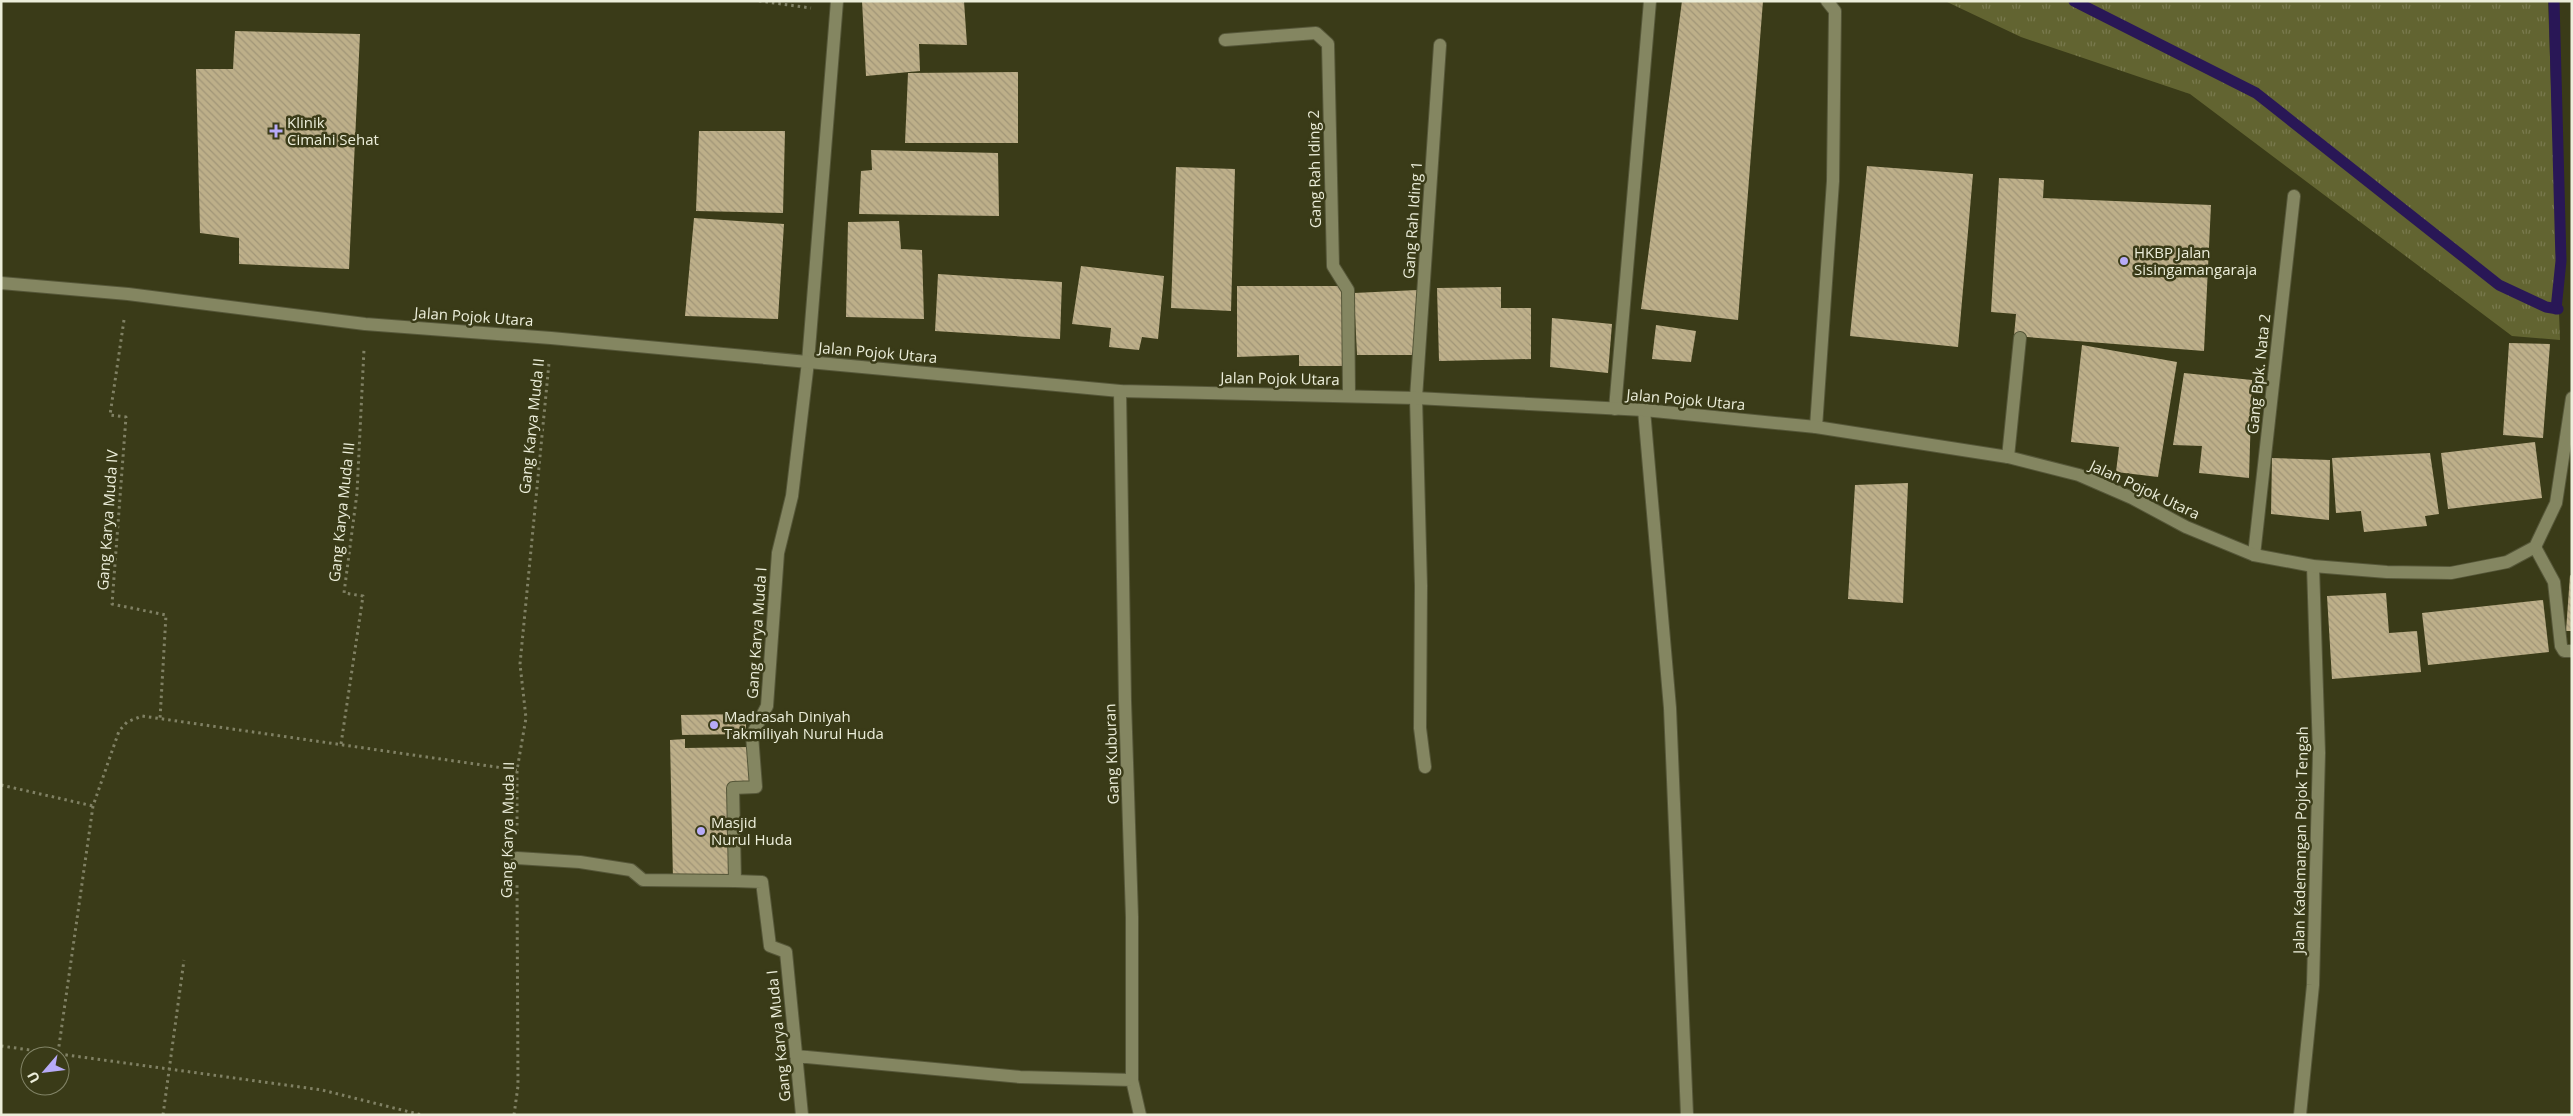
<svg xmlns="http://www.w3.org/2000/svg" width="2573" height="1116" viewBox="0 0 2573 1116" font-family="'Open Sans',sans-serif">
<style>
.grass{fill:url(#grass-tufts)}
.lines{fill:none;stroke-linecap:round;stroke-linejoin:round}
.stream{stroke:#291756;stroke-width:11}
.building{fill:url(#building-back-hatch)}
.lane-casing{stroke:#565739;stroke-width:14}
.street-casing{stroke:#565739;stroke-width:14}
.secondary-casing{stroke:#565739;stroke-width:14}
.path{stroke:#808164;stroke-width:3;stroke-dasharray:2.5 4;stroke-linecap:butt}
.lane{stroke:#848661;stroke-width:12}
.street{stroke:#848661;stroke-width:12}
.secondary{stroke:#848661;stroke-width:12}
.poi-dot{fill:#b7abf8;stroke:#3a3b18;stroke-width:2}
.labels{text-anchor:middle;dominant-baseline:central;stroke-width:5;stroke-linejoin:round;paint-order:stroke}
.poi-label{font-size:15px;fill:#eceeda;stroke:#3a3b18;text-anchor:start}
.street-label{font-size:15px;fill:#eceeda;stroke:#3a3b18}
</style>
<defs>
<pattern id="grass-tufts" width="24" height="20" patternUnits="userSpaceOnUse" patternTransform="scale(1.25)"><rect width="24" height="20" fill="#626431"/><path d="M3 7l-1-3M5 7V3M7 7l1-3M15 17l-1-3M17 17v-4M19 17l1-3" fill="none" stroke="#797a4e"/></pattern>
<pattern id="building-back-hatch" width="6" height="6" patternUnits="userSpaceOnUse" patternTransform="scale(1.25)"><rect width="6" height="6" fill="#bdaf89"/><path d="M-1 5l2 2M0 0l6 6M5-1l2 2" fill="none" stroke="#a09577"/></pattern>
</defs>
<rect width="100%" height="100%" fill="#3a3b18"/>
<!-- grass -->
<path class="grass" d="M 1945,1 L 2548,1 L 2560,340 L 2512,336 L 2190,94 L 2021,37 Z"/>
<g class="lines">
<!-- stream -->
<path class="stream" d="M 2074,1 L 2256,93 L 2499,285 L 2546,307 L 2558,309
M 2554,1 L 2561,261 L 2556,309"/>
</g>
<!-- building -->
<path class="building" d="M 862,1 L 964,1 L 967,45 L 919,44 L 920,71 L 866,76 Z
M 1682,1 L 1763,1 L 1738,320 L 1641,309 Z
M 235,31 L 360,34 L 349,269 L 239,264 L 239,238 L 200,233 L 196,69 L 233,69 Z
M 1018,72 L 1018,143 L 905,143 L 908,73 Z
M 699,131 L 785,131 L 783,213 L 696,211 Z
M 871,150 L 998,153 L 999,216 L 859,214 L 861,171 L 872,170 Z
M 1867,166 L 1973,174 L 1958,347 L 1850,336 Z
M 1176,167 L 1235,169 L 1231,311 L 1171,308 Z
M 1999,178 L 2044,180 L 2043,198 L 2211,205 L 2204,351 L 2014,336 L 2016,314 L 1991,312 Z
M 694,218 L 784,224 L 778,319 L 685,316 Z
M 899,221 L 901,249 L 922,250 L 924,319 L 846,317 L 848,222 Z
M 1081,266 L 1164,276 L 1158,339 L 1142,337 L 1139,350 L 1109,347 L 1111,328 L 1072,324 Z
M 938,274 L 1062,282 L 1060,339 L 935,331 Z
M 1237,286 L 1344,286 L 1344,366 L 1299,366 L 1299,355 L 1237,357 Z
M 1501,287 L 1501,308 L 1531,308 L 1531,359 L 1439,361 L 1437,288 Z
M 1417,290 L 1418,355 L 1357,355 L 1354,293 Z
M 1552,318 L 1612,324 L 1608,373 L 1550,367 Z
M 1656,325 L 1696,331 L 1691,362 L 1652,359 Z
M 2509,343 L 2550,344 L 2543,438 L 2503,435 Z
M 2082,345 L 2177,362 L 2158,477 L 2116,472 L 2119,447 L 2071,442 Z
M 2184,373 L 2252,380 L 2249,478 L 2199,473 L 2202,446 L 2173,445 Z
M 2535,442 L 2542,498 L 2448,509 L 2441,453 Z
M 2430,453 L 2439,514 L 2425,516 L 2427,526 L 2364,532 L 2361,511 L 2336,513 L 2332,458 Z
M 2272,458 L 2330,460 L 2329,520 L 2271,514 Z
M 1908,483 L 1903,603 L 1848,599 L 1855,485 Z
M 2570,575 L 2572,576 L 2572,631 L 2566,631 Z
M 2386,593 L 2389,633 L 2417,631 L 2421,672 L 2332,679 L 2327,596 Z
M 2543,600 L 2549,652 L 2428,665 L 2422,613 Z
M 746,714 L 746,734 L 682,735 L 681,715 Z
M 685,739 L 685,748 L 749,747 L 750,784 L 729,784 L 731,878 L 673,879 L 670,740 Z"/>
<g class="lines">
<!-- lane casing -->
<g class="lane-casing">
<path id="lane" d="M 1615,409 L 1650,1
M 1816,427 L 1833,181 L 1835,11 L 1827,1
M 2008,457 L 2020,338"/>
</g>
<!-- street casing -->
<g class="street-casing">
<path id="street" d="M 1225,40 L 1316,33 L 1328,44 L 1333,266 L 1348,290 L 1349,395
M 1120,391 L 1125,701 L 1132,917 L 1132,1080 L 1140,1115
M 1644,410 L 1670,708 L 1687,1115
M 2535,547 L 2554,582 L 2561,646 L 2564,651 L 2572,651
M 2254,555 L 2294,196
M 1425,767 L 1420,728 L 1421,586 L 1416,398 L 1440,45
M 517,858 L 580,862 L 631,870 L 643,880 L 735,881
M 796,1056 L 1020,1077 L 1132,1080
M 802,1115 L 786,952 L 770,946 L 762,882 L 735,881 L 733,788 L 756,787 L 752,735 L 767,706 L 778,553 L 792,496 L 808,362 L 837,1
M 2300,1115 L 2313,985 L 2319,753 L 2313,566"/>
</g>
<!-- secondary casing -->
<g class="secondary-casing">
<path id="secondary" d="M 1,283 L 128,294 L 365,324 L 551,338 L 1120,391 L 1416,398 L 1644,410 L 1816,427 L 2008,457 L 2079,475 L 2132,498 L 2186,527 L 2254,555 L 2313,566 L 2387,572 L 2451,573 L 2507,562 L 2535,547 L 2556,503 L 2572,398"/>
</g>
<!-- path -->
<path class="path" d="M 759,1 L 811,8
M 124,320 L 110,415 L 126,417 L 112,604 L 166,615 L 160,719
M 341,744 L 363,596 L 344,593 L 357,493 L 364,349
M 1,785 L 93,806
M 517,832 L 517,770 L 526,718 L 520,664 L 549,363
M 1,1046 L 322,1090 L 422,1115
M 58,1053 L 93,806 L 119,731 L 127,722 L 142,716 L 517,770
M 163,1115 L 184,960
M 514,1115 L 518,1086 L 517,883"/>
<!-- lane -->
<use href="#lane" class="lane"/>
<!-- street -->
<use href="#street" class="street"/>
<!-- secondary -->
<use href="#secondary" class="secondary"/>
</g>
<!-- markers -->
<g class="poi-dot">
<path d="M273.5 123.5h5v5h5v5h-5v5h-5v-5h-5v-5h5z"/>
<circle cx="2124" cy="261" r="5"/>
<circle cx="714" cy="725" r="5"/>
<circle cx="701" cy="831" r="5"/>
</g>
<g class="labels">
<!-- poi labels -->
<g class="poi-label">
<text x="287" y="122">Klinik<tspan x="287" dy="17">Cimahi Sehat</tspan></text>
<text x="2134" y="252">HKBP Jalan<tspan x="2134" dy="17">Sisingamangaraja</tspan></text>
<text x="724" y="716">Madrasah Diniyah<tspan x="724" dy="17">Takmiliyah Nurul Huda</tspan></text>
<text x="711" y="822">Masjid<tspan x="711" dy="17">Nurul Huda</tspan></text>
</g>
<!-- street labels -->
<g class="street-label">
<text transform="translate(1314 169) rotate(-91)">Gang Rah Iding 2</text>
<text transform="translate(1412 220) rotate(-86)">Gang Rah Iding 1</text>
<text transform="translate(474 316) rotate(4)">Jalan Pojok Utara</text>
<text transform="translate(878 352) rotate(5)">Jalan Pojok Utara</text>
<text transform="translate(2258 374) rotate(-84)">Gang Bpk. Nata 2</text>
<text transform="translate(1280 378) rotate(1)">Jalan Pojok Utara</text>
<text transform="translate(1686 399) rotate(5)">Jalan Pojok Utara</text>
<text transform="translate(531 426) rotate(-84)">Gang Karya Muda II</text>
<text transform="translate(2145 489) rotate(25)">Jalan Pojok Utara</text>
<text transform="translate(341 512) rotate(-84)">Gang Karya Muda III</text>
<text transform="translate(107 520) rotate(-86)">Gang Karya Muda IV</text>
<text transform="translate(756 633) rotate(-86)">Gang Karya Muda I</text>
<text transform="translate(1111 754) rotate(-92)">Gang Kuburan</text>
<text transform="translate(507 830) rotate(-89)">Gang Karya Muda II</text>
<text transform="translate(2300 840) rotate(-89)">Jalan Kademangan Pojok Tengah</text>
<text transform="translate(778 1036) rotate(-96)">Gang Karya Muda I</text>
</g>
</g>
<!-- border -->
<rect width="2573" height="1116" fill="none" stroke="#eceeda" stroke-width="5"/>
<!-- north arrow -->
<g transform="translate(45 1071) rotate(242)"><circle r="24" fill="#3a3b18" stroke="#818366"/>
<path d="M0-4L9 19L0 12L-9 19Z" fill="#b7abf8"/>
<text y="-8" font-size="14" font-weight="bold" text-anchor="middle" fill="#eceeda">U</text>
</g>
</svg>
